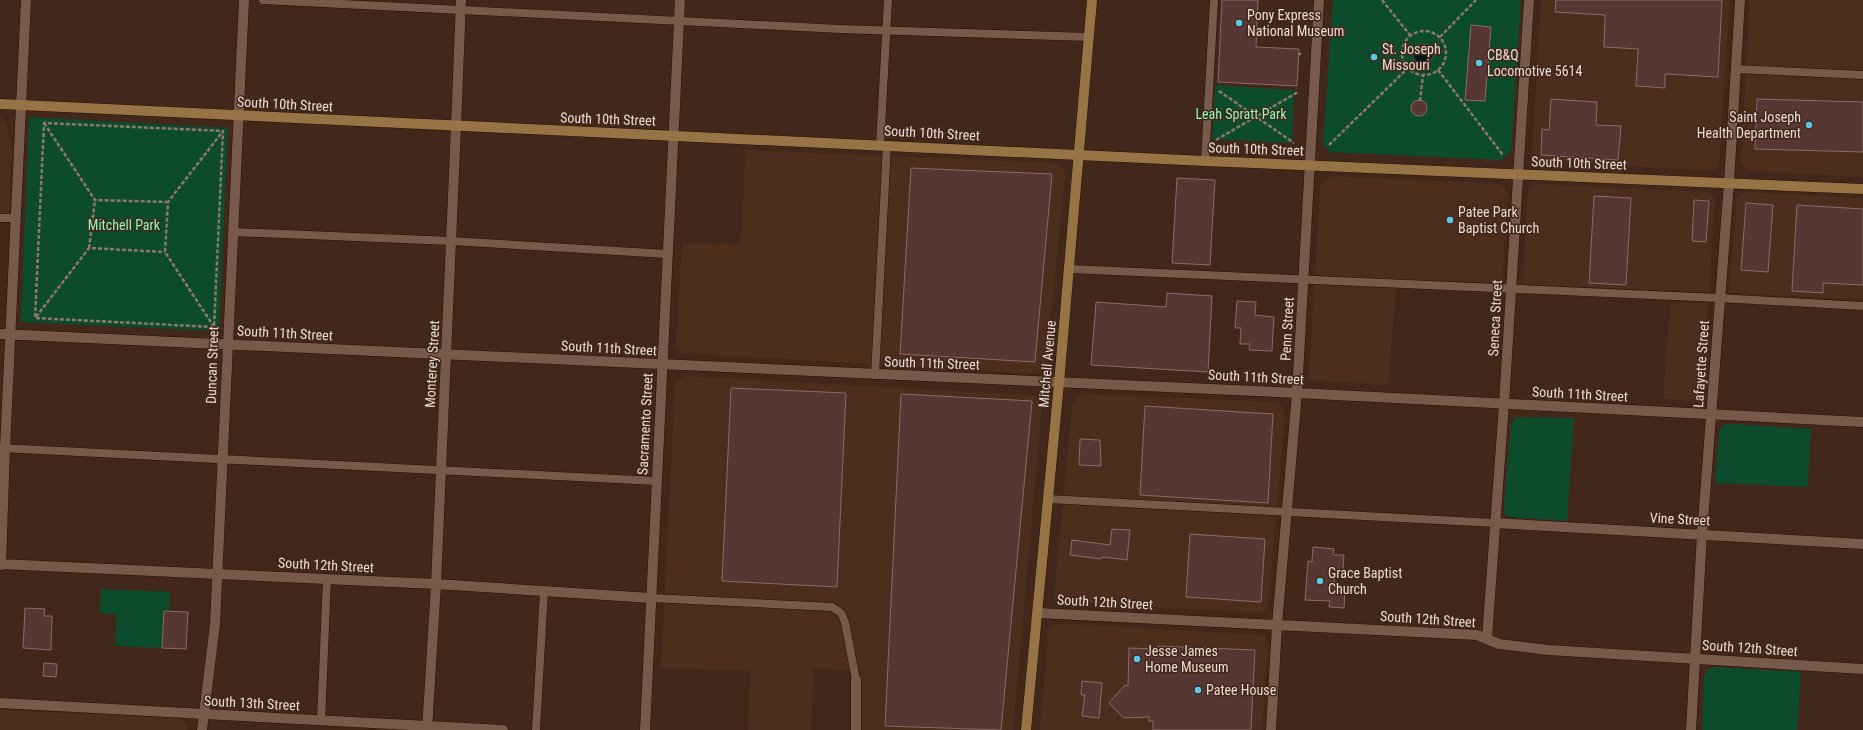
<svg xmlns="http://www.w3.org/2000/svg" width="1863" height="730" viewBox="0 0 1863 730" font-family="'Roboto Condensed',sans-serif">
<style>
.built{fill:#4d2d1c}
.green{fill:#0d4b2d}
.water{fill:#08171b;stroke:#4c5252}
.building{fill:#573734;stroke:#8d6a66}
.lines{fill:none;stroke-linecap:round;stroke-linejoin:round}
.service-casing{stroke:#281004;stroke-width:9}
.minor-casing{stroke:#281004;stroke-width:11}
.tertiary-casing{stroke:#281004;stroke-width:11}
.secondary-casing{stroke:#281004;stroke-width:11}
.path{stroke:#8e786d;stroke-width:2.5;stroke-dasharray:4 2;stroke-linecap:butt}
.service{stroke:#785a4b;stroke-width:8}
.minor{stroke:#785a4b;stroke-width:10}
.tertiary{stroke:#785a4b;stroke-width:10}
.secondary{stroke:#967446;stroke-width:10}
.poi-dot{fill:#5bc8e6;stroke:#42281b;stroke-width:1.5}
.labels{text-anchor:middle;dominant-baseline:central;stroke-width:3;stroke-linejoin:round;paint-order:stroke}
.poi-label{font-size:14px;fill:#ecdad2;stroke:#42281b;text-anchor:start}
.street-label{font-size:14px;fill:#ecdad2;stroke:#42281b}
.park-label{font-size:14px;fill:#87fab8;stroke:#42281b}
</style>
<rect width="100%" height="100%" fill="#42281b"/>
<!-- built -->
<path class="built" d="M 1541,0 L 1730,0 L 1719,164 L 1716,169 L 1711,171 L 1538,161 L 1534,158 L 1532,153 Z
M 1750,0 L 1863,0 L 1863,177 L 1750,171 L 1745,169 L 1741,162 Z
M 0,115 L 6,123 L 12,149 L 9,214 L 0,214 Z
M 746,150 L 1057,163 L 1063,168 L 1065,176 L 1046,366 L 1043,371 L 1036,374 L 681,353 L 676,349 L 676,342 L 682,243 L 740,245 Z
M 1333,176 L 1500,184 L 1505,187 L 1508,194 L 1502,283 L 1397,279 L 1388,385 L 1309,380 L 1320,187 L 1324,180 Z
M 1536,184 L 1707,192 L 1713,195 L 1715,202 L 1709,292 L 1523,285 L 1527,197 L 1530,188 Z
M 1751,192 L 1863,198 L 1863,300 L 1729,293 L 1737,199 L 1742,193 Z
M 1670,303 L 1708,303 L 1702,394 L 1698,399 L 1692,401 L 1663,399 Z
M 686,376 L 1033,395 L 1040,398 L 1042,406 L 1013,730 L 860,730 L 861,672 L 814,668 L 811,730 L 748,730 L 750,671 L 661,668 L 675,385 L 679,379 Z
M 1084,394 L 1276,402 L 1282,406 L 1285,416 L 1268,605 L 1265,611 L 1260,613 L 1058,602 L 1054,598 L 1072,407 L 1077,398 Z
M 1059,623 L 1261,635 L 1266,638 L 1268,646 L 1262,730 L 1040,730 L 1048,633 L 1051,626 Z
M 0,710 L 177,718 L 184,720 L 187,727 L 187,730 L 0,730 Z"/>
<!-- green -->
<path class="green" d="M 1333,0 L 1521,0 L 1511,150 L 1502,160 L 1330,152 L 1323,144 Z
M 1215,85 L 1294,90 L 1292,143 L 1212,139 Z
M 29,117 L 228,128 L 219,331 L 21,322 Z
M 1521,417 L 1574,418 L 1567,521 L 1508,517 L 1505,514 L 1504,508 L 1511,424 L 1515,418 Z
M 1729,424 L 1811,429 L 1808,487 L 1715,483 L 1719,432 L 1724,425 Z
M 101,589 L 170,592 L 169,611 L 164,611 L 162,648 L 115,646 L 117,614 L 100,613 Z
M 1713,667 L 1801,672 L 1797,730 L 1702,730 L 1704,676 L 1708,670 Z"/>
<!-- water -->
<path class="water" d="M1413 54a10 10 0 1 1 20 0a10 10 0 1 1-20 0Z"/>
<!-- building -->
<path class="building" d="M 1222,0 L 1258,0 L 1256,47 L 1299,49 L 1297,86 L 1218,82 Z
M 1556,0 L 1722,0 L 1718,77 L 1665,74 L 1665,88 L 1636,86 L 1638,49 L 1604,47 L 1605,15 L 1555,12 Z
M 1471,25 L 1491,27 L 1485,101 L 1465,100 Z
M 1551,99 L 1597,102 L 1596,125 L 1621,126 L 1618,160 L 1541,155 L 1542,129 L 1549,130 Z
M 1757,99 L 1863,102 L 1863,152 L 1755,149 Z
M1411 108a8 8 0 1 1 16 0a8 8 0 1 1-16 0Z
M 911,168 L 1052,174 L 1035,362 L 900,354 Z
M 1177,178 L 1215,180 L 1210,265 L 1172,263 Z
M 1594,196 L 1631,198 L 1626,285 L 1589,283 Z
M 1694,200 L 1709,201 L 1706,242 L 1692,241 Z
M 1746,203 L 1773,205 L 1768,272 L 1741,270 Z
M 1797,205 L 1863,209 L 1863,285 L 1823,283 L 1823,293 L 1792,291 Z
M 1167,293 L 1212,296 L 1208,372 L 1091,365 L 1096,302 L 1166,307 Z
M 1237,301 L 1256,302 L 1255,315 L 1274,317 L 1272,351 L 1249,350 L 1250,344 L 1240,344 L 1241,328 L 1235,328 Z
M 731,388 L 846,393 L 837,587 L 722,581 Z
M 901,394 L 1032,401 L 1001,730 L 885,726 Z
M 1145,406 L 1273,414 L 1268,503 L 1140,495 Z
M 1080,439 L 1100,440 L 1101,466 L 1079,465 Z
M 1112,529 L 1130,530 L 1127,560 L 1102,557 L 1101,559 L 1070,555 L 1072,540 L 1110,545 Z
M 1190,534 L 1265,539 L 1261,602 L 1186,597 Z
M 1313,547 L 1334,549 L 1333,555 L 1344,555 L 1343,570 L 1335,570 L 1334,592 L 1345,592 L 1344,608 L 1329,607 L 1330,601 L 1305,600 L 1308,561 L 1312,562 Z
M 25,608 L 45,609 L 44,616 L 52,616 L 51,650 L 23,648 Z
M 164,611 L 188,612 L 186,649 L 162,648 Z
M 1158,646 L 1255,650 L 1251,730 L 1153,730 L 1153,721 L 1149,721 L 1149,717 L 1124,718 L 1109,703 L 1125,685 L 1128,686 L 1129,648 L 1158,649 Z
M 44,663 L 57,664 L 56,677 L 43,676 Z
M 1082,681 L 1102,683 L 1099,718 L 1082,716 L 1085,695 L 1081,695 Z"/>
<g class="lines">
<!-- service casing -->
<g class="service-casing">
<path id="service" d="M 263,0 L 840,29 L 1089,37
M 1736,69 L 1863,75
M 880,145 L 888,0
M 1205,161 L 1214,0
M 0,218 L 16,218
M 233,232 L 451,241 L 667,254
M 1070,269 L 1719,298 L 1863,306
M 875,375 L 887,145
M 0,448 L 656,481
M 1048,499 L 1495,523
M 651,598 L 832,607 L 841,613 L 845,622 L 856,680
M 321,721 L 327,579
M 536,730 L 544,591"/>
</g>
<!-- minor casing -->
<g class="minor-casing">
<path id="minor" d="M 1495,523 L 1863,544
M 0,564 L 436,584 L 651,598
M 1,565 L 5,448 L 21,106
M 1038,613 L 1477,635 L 1499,644 L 1548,650 L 1863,669
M 1487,638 L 1504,404 L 1529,0
M 0,703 L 503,730
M 427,730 L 436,584 L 456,127
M 645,730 L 680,0
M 856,730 L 856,680
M 1271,730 L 1277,625 L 1297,393 L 1319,0
M 1691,730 L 1702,534 L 1729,183 L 1740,0"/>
</g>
<!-- tertiary casing -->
<g class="tertiary-casing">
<path id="tertiary" d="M 21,106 L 26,0
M 456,127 L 461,0
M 0,334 L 1297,393 L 1863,422
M 202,730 L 215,624 L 244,0"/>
</g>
<!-- secondary casing -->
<g class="secondary-casing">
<path id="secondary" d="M 0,104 L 1205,161 L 1863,189
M 1026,730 L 1059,383 L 1092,0"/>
</g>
<!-- path -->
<path class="path" d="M 1382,0 L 1410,35
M1402 53a22 22 0 1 1 44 0a22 22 0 1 1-44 0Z
M 1440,37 L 1476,0
M 1299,54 L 1301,54
M 1438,70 L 1503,155
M 1219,91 L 1294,143
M 1420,101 L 1423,75
M 44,123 L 95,200 L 168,202
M 1216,140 L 1298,92
M 1329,145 L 1408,68
M 89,248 L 95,200
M 36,317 L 89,248 L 165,252
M 214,327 L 165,252 L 168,202 L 223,131 L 214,327 L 35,318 L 44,123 L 223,131"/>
<!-- service -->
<use href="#service" class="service"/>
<!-- minor -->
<use href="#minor" class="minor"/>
<!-- tertiary -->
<use href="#tertiary" class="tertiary"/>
<!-- secondary -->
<use href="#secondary" class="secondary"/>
</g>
<!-- markers -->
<g class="poi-dot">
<circle cx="1239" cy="23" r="4"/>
<circle cx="1374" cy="57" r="4"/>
<circle cx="1479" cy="63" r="4"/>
<circle cx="1809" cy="125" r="4"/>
<circle cx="1450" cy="220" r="4"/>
<circle cx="1320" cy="581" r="4"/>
<circle cx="1137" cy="659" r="4"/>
<circle cx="1198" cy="690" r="4"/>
</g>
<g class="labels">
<!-- poi labels -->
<g class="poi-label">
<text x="1247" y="15">Pony Express<tspan x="1247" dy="16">National Museum</tspan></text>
<text x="1382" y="49">St. Joseph<tspan x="1382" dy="16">Missouri</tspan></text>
<text x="1487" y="55">CB&amp;Q<tspan x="1487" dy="16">Locomotive 5614</tspan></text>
<text x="1801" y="117" text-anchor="end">Saint Joseph<tspan x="1801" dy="16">Health Department</tspan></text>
<text x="1458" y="212">Patee Park<tspan x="1458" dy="16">Baptist Church</tspan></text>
<text x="1328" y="573">Grace Baptist<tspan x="1328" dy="16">Church</tspan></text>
<text x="1145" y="651">Jesse James<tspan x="1145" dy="16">Home Museum</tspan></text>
<text x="1206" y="690">Patee House</text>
</g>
<!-- street labels -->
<g class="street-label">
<text transform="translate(285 104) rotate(3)">South 10th Street</text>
<text transform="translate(608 119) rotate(2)">South 10th Street</text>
<text transform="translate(932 133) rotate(3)">South 10th Street</text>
<text transform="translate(1256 149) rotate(2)">South 10th Street</text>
<text transform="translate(1579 163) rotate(2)">South 10th Street</text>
<text transform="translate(1495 318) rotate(-87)">Seneca Street</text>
<text transform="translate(1287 329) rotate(-87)">Penn Street</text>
<text transform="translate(285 333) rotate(3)">South 11th Street</text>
<text transform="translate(609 348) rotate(3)">South 11th Street</text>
<text transform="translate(932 363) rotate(2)">South 11th Street</text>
<text transform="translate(432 364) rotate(-87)">Monterey Street</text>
<text transform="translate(1047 364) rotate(-85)">Mitchell Avenue</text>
<text transform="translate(1701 364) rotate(-86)">Lafayette Street</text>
<text transform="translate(212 365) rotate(-88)">Duncan Street</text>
<text transform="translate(1256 377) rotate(3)">South 11th Street</text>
<text transform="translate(1580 394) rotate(3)">South 11th Street</text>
<text transform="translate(645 424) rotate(-87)">Sacramento Street</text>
<text transform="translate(1680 519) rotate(3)">Vine Street</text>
<text transform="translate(326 565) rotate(3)">South 12th Street</text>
<text transform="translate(1105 602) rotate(3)">South 12th Street</text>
<text transform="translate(1428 619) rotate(4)">South 12th Street</text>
<text transform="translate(1750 648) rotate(4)">South 12th Street</text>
<text transform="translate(252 703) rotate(3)">South 13th Street</text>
</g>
<!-- park labels -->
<g class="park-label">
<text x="1241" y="114">Leah Spratt Park</text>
<text x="124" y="225">Mitchell Park</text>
</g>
</g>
</svg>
